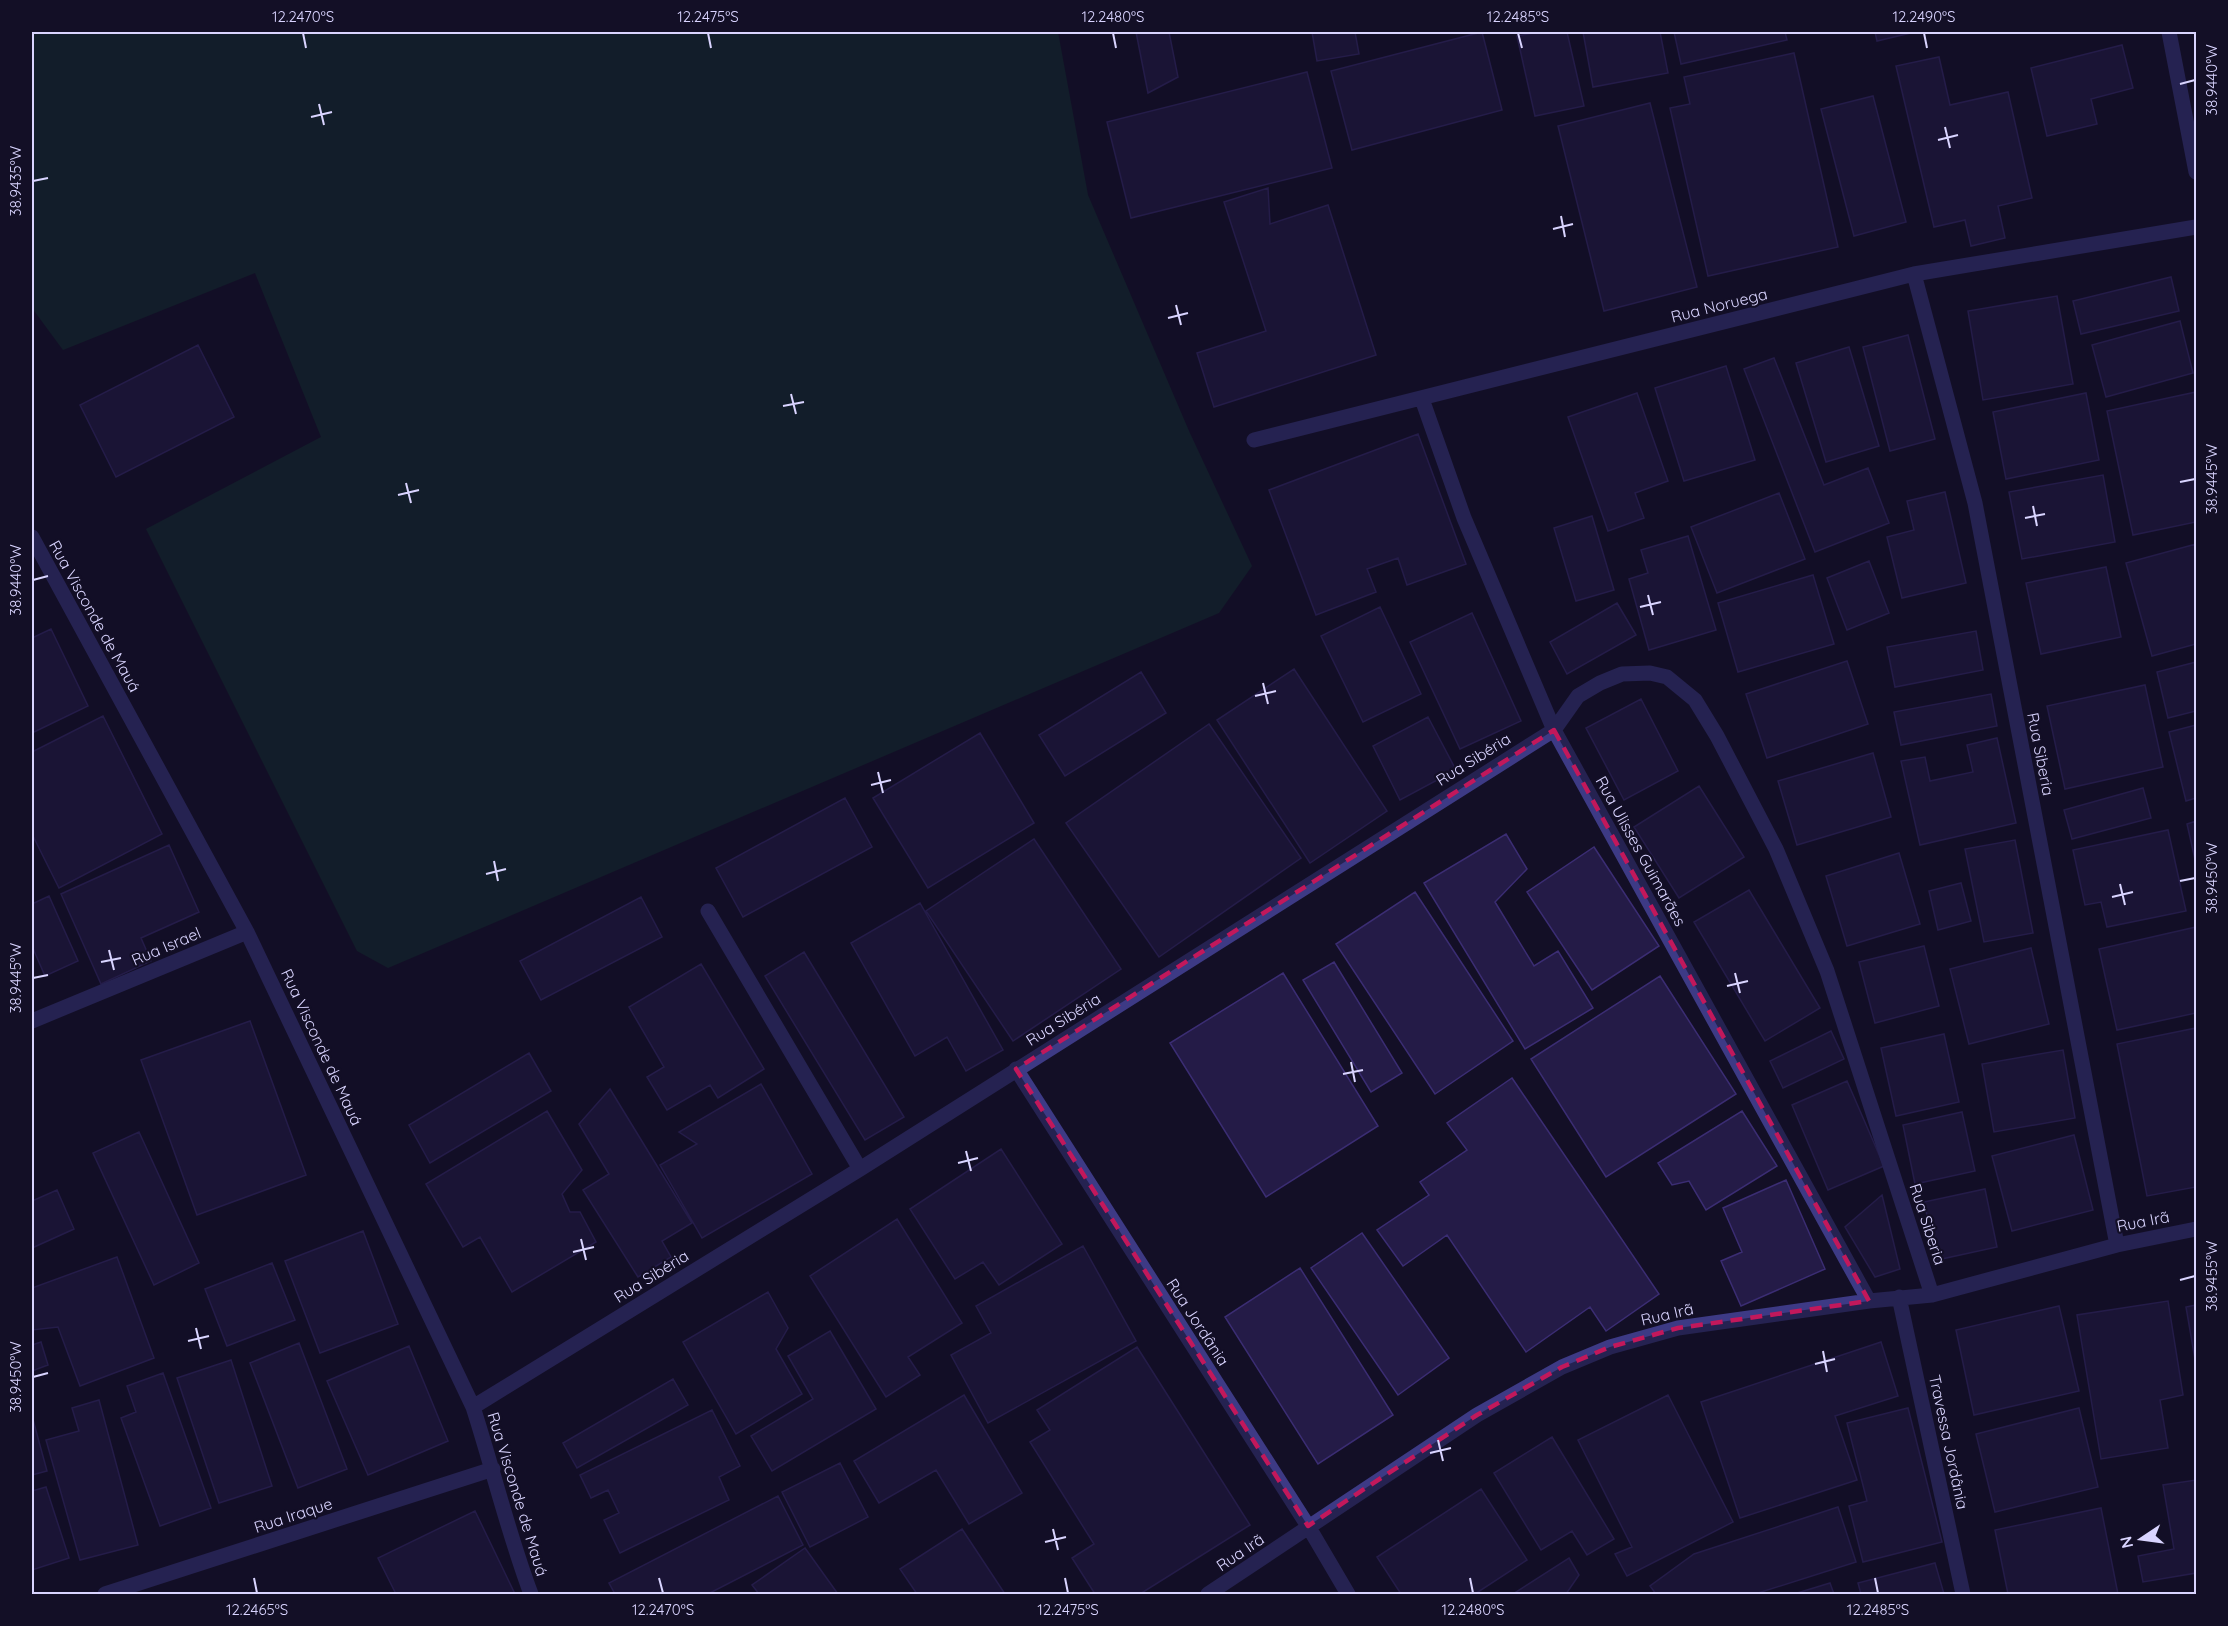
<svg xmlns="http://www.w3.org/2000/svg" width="2228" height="1626" viewBox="0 0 2228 1626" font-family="Quicksand,sans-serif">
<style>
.green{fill:#12302f}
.building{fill:#241b47;stroke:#3b2d73;stroke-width:1.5}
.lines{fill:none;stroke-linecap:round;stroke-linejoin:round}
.street{stroke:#3d3a85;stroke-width:15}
.marked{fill:none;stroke:#c2185b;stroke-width:4.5;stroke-dasharray:12 8;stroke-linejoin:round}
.ticks{fill:none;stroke:#d9d4ff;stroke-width:2}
.labels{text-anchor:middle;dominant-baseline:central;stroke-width:4.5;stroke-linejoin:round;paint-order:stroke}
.street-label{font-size:16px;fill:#d9d4ff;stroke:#130f26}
.neatline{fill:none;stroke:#d9d4ff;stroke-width:2}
.ticks-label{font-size:15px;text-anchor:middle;fill:#d9d4ff}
</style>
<rect width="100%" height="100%" fill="#130f26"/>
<!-- green -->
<path class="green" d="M 32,32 L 1058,32 L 1088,195 L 1189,431 L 1252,566 L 1219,613 L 388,968 L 357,951 L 146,529 L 321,437 L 255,273 L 63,350 L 32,308 Z"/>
<!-- building -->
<path class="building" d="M 1136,32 L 1169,32 L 1178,77 L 1148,93 Z
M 1312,32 L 1355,32 L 1359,54 L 1317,61 Z
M 1482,32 L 1502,110 L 1352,150 L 1331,71 Z
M 1538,32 L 1567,32 L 1584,106 L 1535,116 L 1517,36 Z
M 1583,32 L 1660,32 L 1668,73 L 1593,87 Z
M 1674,32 L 1785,32 L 1787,40 L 1681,64 Z
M 1875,32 L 1915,32 L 1877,41 Z
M 2122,45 L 2133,88 L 2091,99 L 2097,124 L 2047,136 L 2031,68 Z
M 1794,53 L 1838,247 L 1708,276 L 1670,108 L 1690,104 L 1684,77 Z
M 1939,57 L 1950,105 L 2008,92 L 2032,198 L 1998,206 L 2005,238 L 1971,246 L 1965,220 L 1934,227 L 1896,66 Z
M 1307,72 L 1332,168 L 1131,218 L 1107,122 Z
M 1873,96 L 1906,222 L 1854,236 L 1821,109 Z
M 1650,103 L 1697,287 L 1604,311 L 1558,126 Z
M 1268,188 L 1270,224 L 1328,205 L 1376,355 L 1214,407 L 1197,353 L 1266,331 L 1224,202 Z
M 2171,277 L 2179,311 L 2081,334 L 2073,301 Z
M 2057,296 L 2073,384 L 1983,400 L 1968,311 Z
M 2180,321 L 2193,373 L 2106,397 L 2092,345 Z
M 1908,335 L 1935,439 L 1890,451 L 1863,347 Z
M 198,345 L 234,417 L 116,477 L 80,405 Z
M 1849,347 L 1879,446 L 1826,462 L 1796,363 Z
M 1774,358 L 1824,485 L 1868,468 L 1889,523 L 1815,552 L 1744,369 Z
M 1726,366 L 1755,460 L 1684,481 L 1655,388 Z
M 2196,392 L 2196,522 L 2133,535 L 2107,411 Z
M 1637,393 L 1668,481 L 1635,493 L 1644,518 L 1608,531 L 1568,417 Z
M 2086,393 L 2099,460 L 2006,479 L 1993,412 Z
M 1418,434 L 1466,564 L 1407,585 L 1398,558 L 1367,569 L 1376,592 L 1316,615 L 1269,490 Z
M 2103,475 L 2115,542 L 2022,559 L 2009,492 Z
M 1945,492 L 1966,583 L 1902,598 L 1887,537 L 1914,530 L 1907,501 Z
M 1779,493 L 1805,559 L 1717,593 L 1691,527 Z
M 1592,516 L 1614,590 L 1576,601 L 1554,528 Z
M 1688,536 L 1716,630 L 1649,650 L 1629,579 L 1648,573 L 1641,550 Z
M 2196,544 L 2196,644 L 2152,656 L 2126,563 Z
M 1869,561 L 1889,613 L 1847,630 L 1827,578 Z
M 2106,567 L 2121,637 L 2041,654 L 2026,583 Z
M 1813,575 L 1834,644 L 1738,672 L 1718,603 Z
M 1617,603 L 1636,635 L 1567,674 L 1550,642 Z
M 1380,607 L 1421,694 L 1363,722 L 1321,636 Z
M 1472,613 L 1521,721 L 1460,749 L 1410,642 Z
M 51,629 L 88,706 L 32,733 L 32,638 Z
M 1976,631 L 1983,670 L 1895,687 L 1887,647 Z
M 1847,661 L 1868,724 L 1767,758 L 1746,694 Z
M 2196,662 L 2196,711 L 2168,718 L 2157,672 Z
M 1294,669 L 1387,811 L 1310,863 L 1217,720 Z
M 1141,672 L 1166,713 L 1065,776 L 1039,735 Z
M 2145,685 L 2163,767 L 2065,789 L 2047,706 Z
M 1991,694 L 1997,726 L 1901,745 L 1894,712 Z
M 1641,699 L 1678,771 L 1624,800 L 1586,728 Z
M 103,716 L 162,834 L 59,888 L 32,834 L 32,752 Z
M 1428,717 L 1456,770 L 1400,800 L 1373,746 Z
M 1209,724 L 1301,858 L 1159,957 L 1066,823 Z
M 2196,725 L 2196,798 L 2186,801 L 2169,732 Z
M 980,733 L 1034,823 L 928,888 L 873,798 Z
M 1997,738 L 2016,823 L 1920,845 L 1901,761 L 1925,757 L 1930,781 L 1973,772 L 1967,745 Z
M 1873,753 L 1891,817 L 1797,845 L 1778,781 Z
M 1699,786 L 1744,857 L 1679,898 L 1634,827 Z
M 2143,788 L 2151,818 L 2072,839 L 2064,810 Z
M 845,798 L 872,847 L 743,917 L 716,868 Z
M 2196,821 L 2196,864 L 2187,824 Z
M 2168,830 L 2186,911 L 2107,927 L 2101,902 L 2085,905 L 2073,850 Z
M 1506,834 L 1527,869 L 1495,902 L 1534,966 L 1558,951 L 1593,1008 L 1525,1049 L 1424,883 Z
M 1034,839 L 1121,969 L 1013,1041 L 926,911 Z
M 2015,840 L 2033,933 L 1984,942 L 1965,849 Z
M 169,845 L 199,912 L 141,938 L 151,961 L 101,984 L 61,894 Z
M 1594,847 L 1659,946 L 1592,990 L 1527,892 Z
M 1899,853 L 1920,924 L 1847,946 L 1826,876 Z
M 1961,883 L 1971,921 L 1938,930 L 1929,891 Z
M 1749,890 L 1820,1008 L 1765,1041 L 1694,922 Z
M 1415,892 L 1513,1041 L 1435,1094 L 1336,944 Z
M 49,896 L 78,961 L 45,976 L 32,946 L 32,904 Z
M 641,897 L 662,937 L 541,1000 L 520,961 Z
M 920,903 L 1003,1050 L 966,1071 L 947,1037 L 915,1056 L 851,943 Z
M 2196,927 L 2196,1013 L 2117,1030 L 2099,949 Z
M 1924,946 L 1939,1006 L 1875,1023 L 1859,962 Z
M 2031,948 L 2049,1024 L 1969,1044 L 1950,969 Z
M 804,952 L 904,1117 L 865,1140 L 765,976 Z
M 1334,962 L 1402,1073 L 1371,1092 L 1303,980 Z
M 701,964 L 764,1069 L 718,1098 L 710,1085 L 667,1110 L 647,1077 L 664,1067 L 629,1007 Z
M 1283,973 L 1378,1126 L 1266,1197 L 1170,1043 Z
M 1660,976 L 1736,1094 L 1606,1177 L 1531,1059 Z
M 250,1021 L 306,1175 L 197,1215 L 141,1060 Z
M 2196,1028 L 2196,1187 L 2147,1196 L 2117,1044 Z
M 1831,1031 L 1844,1059 L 1783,1088 L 1770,1061 Z
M 1944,1034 L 1959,1102 L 1896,1116 L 1881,1048 Z
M 2063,1050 L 2075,1118 L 1994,1132 L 1982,1064 Z
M 529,1053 L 551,1091 L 430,1163 L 409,1125 Z
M 1512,1078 L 1659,1294 L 1606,1331 L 1590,1307 L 1526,1352 L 1447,1235 L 1403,1266 L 1377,1230 L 1429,1195 L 1420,1182 L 1467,1150 L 1447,1123 Z
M 1847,1081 L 1884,1166 L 1828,1190 L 1792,1105 Z
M 761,1084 L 812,1174 L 702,1238 L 660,1165 L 697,1144 L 679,1132 Z
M 610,1089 L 692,1223 L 662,1241 L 671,1257 L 638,1277 L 583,1190 L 609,1174 L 579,1124 Z
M 547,1111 L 582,1170 L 562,1194 L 570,1212 L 580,1212 L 596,1242 L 512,1292 L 480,1237 L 463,1247 L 426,1184 Z
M 1742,1111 L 1777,1166 L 1706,1210 L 1689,1181 L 1672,1185 L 1658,1163 Z
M 1962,1112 L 1975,1171 L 1915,1184 L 1903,1125 Z
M 139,1132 L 199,1263 L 154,1285 L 93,1153 Z
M 2074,1135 L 2093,1210 L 2012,1231 L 1992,1156 Z
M 1001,1149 L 1062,1244 L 999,1285 L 983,1262 L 955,1279 L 910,1209 Z
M 1786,1180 L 1825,1269 L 1741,1306 L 1721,1261 L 1742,1252 L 1723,1208 Z
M 1985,1189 L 1997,1247 L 1937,1260 L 1924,1202 Z
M 57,1190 L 74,1229 L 32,1248 L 32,1201 Z
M 1882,1195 L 1900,1269 L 1875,1277 L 1845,1227 Z
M 897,1219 L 962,1323 L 908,1357 L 920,1375 L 886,1397 L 810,1276 Z
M 363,1231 L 398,1324 L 320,1353 L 285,1261 Z
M 1362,1233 L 1449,1358 L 1398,1395 L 1311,1268 Z
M 1083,1246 L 1136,1341 L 988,1423 L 951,1355 L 991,1333 L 976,1306 Z
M 117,1257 L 154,1358 L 80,1386 L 58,1327 L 32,1330 L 32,1288 Z
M 272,1263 L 295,1320 L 227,1346 L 205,1289 Z
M 1300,1268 L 1393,1415 L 1318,1464 L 1225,1317 Z
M 768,1292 L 788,1328 L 776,1349 L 802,1394 L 736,1434 L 683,1342 Z
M 2168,1301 L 2183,1395 L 2160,1400 L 2168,1448 L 2101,1459 L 2077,1315 Z
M 2196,1305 L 2196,1365 L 2186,1307 Z
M 2059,1306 L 2079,1391 L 1974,1415 L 1956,1330 Z
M 830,1331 L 876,1409 L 772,1471 L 751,1436 L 813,1399 L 788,1356 Z
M 41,1342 L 48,1365 L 32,1371 L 32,1345 Z
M 1881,1342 L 1898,1396 L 1835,1416 L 1857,1480 L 1740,1518 L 1701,1402 Z
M 299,1343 L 347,1469 L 298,1488 L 250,1363 Z
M 409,1346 L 448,1441 L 368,1475 L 327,1381 Z
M 1137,1347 L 1250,1525 L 1140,1594 L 1095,1594 L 1072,1558 L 1094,1544 L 1030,1442 L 1050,1430 L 1037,1410 Z
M 231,1360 L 272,1486 L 219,1503 L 177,1378 Z
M 163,1373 L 211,1508 L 160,1526 L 121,1418 L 136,1412 L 127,1386 Z
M 673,1379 L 688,1405 L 577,1468 L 563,1443 Z
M 964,1395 L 1022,1493 L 969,1524 L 936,1470 L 879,1503 L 854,1461 Z
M 1668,1395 L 1733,1522 L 1627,1576 L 1615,1554 L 1632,1547 L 1578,1440 Z
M 99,1400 L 138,1545 L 80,1560 L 46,1440 L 79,1431 L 72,1408 Z
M 1908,1408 L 1942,1542 L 1863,1562 L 1849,1506 L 1867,1501 L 1847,1423 Z
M 2079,1408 L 2098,1487 L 1995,1512 L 1976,1434 Z
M 712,1410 L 740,1466 L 719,1477 L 729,1500 L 620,1553 L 604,1520 L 619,1513 L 608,1490 L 591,1498 L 580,1475 Z
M 32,1416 L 47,1471 L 32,1475 Z
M 1552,1437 L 1614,1539 L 1587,1555 L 1572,1531 L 1541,1550 L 1494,1473 Z
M 840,1463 L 868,1517 L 810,1547 L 782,1492 Z
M 2196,1480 L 2196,1573 L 2143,1582 L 2138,1556 L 2174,1549 L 2163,1485 Z
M 46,1487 L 69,1558 L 32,1570 L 32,1491 Z
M 1481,1489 L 1527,1560 L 1475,1594 L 1401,1594 L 1377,1557 Z
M 778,1496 L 803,1545 L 708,1594 L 615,1594 L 609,1583 Z
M 1838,1507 L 1856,1562 L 1755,1594 L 1656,1594 L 1650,1586 L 1694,1554 Z
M 2101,1508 L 2118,1594 L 2008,1594 L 1995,1530 Z
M 475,1511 L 515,1594 L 396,1594 L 378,1558 Z
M 962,1529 L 1005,1594 L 917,1594 L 900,1569 Z
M 805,1548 L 838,1594 L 759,1594 L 752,1585 Z
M 1569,1558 L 1579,1575 L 1566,1594 L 1513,1594 Z
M 1935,1563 L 1944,1594 L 1861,1594 L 1858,1583 Z
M 1830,1583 L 1834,1594 L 1794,1594 Z"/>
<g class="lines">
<!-- street -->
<path class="street" d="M 2169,32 L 2196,172
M 1914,274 L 1975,503 L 2117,1245
M 1422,399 L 1464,518 L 1554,730 L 1869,1301
M 1254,440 L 1914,274 L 2196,227
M 32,537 L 247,932 L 473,1407 C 493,1469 508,1533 531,1594
M 708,911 L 860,1169
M 32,1021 L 247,932
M 1016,1069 L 1308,1526 L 1348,1594
M 1899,1297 L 1963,1594
M 473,1407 L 860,1169 L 1554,730 L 1578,696 L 1600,683 L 1622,674 L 1650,673 L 1667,677 L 1695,700 L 1717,736 L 1776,849 L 1827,971 L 1932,1295
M 105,1594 L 493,1469
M 1208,1594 L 1477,1415 L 1562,1367 L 1610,1347 L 1678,1328 L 1869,1301 L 1932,1295 L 2117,1245 L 2196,1229"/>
</g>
<!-- marked area -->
<path d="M0 0H2228V1626H0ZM 1554,730 L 1869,1301 L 1678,1328 L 1610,1347 L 1562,1367 L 1477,1415 L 1308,1526 L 1016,1069 Z" fill="#130f26" fill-opacity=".55" fill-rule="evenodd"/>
<path class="marked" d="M 1554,730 L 1869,1301 L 1678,1328 L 1610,1347 L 1562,1367 L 1477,1415 L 1308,1526 L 1016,1069 Z"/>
<!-- ticks -->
<path class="ticks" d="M 303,33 L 306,48M 708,33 L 711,48M 1113,33 L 1116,48M 1518,33 L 1522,48M 1924,33 L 1927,48M 2180,84 L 2195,80M 319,104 L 324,125M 311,117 L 332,112M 1945,127 L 1950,148M 1938,140 L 1958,135M 33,181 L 48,178M 1561,216 L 1565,237M 1553,229 L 1573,224M 1176,305 L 1181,325M 1168,318 L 1188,313M 791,394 L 796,414M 783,406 L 804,402M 2180,482 L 2195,479M 406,483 L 411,503M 398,495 L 419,490M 2033,506 L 2037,526M 2025,518 L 2045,514M 33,580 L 48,576M 1648,595 L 1653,615M 1640,607 L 1661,602M 1263,683 L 1268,704M 1255,696 L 1276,691M 878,772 L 883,793M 871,785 L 891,780M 494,861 L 498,881M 486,874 L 506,869M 2180,881 L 2195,878M 2120,884 L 2125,905M 2112,897 L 2133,892M 109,950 L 114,970M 101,962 L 121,958M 1735,973 L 1740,993M 33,978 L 48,975M 1727,986 L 1748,981M 1351,1062 L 1355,1082M 1343,1074 L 1363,1070M 966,1151 L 971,1171M 958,1163 L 978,1158M 581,1239 L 586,1260M 573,1252 L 594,1247M 2180,1280 L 2195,1276M 196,1328 L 201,1349M 188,1341 L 209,1336M 1823,1351 L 1827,1372M 1815,1364 L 1835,1359M 33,1377 L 48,1373M 1438,1440 L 1443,1461M 1430,1453 L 1451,1448M 1053,1529 L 1058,1550M 1045,1542 L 1066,1537M 254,1578 L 257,1593M 659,1578 L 663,1593M 1065,1578 L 1068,1593M 1470,1578 L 1473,1593M 1875,1578 L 1878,1593"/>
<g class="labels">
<!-- street labels -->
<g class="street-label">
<text transform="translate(1719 305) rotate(-14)">Rua Noruega</text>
<text transform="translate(95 616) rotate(61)">Rua Visconde de Mauá</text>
<text transform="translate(2041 754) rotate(79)">Rua Siberia</text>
<text transform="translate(1473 759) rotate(-32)">Rua Sibéria</text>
<text transform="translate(1641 851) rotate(61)">Rua Ulisses Guimarães</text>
<text transform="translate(166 946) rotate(-23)">Rua Israel</text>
<text transform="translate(1063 1019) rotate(-32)">Rua Sibéria</text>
<text transform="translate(322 1047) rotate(65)">Rua Visconde de Mauá</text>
<text transform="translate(2143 1221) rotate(-11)">Rua Irã</text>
<text transform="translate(1928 1224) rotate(72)">Rua Siberia</text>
<text transform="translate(651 1276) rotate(-32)">Rua Sibéria</text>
<text transform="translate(1667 1314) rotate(-13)">Rua Irã</text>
<text transform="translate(1198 1322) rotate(57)">Rua Jordânia</text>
<text transform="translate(1949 1442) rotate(78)">Travessa Jordânia</text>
<text transform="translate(518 1494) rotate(73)">Rua Visconde de Mauá</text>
<text transform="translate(293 1515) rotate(-18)">Rua Iraque</text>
<text transform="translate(1240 1552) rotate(-34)">Rua Irã</text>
</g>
</g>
<!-- border -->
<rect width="2228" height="1626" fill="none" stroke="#130f26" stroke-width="66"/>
<!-- north arrow -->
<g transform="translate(2141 1539) rotate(257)" stroke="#130f26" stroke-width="4.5" paint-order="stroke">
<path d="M0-4.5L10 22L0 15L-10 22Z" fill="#d9d4ff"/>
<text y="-9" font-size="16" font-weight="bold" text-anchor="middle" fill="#d9d4ff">N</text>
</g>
<rect x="33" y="33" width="2162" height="1560" class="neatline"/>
<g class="ticks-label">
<text x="303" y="22">12.2470°S</text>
<text x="708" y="22">12.2475°S</text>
<text x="1113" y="22">12.2480°S</text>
<text x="1518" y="22">12.2485°S</text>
<text x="1924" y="22">12.2490°S</text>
<text transform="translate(2212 80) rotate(-90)" y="5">38.9440°W</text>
<text transform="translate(16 181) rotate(-90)" y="5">38.9435°W</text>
<text transform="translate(2212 479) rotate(-90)" y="5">38.9445°W</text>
<text transform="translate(16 580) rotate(-90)" y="5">38.9440°W</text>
<text transform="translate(2212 878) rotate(-90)" y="5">38.9450°W</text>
<text transform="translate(16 978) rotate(-90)" y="5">38.9445°W</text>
<text transform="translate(2212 1276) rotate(-90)" y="5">38.9455°W</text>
<text transform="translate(16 1377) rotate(-90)" y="5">38.9450°W</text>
<text x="257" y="1615">12.2465°S</text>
<text x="663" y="1615">12.2470°S</text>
<text x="1068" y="1615">12.2475°S</text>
<text x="1473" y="1615">12.2480°S</text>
<text x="1878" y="1615">12.2485°S</text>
</g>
</svg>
